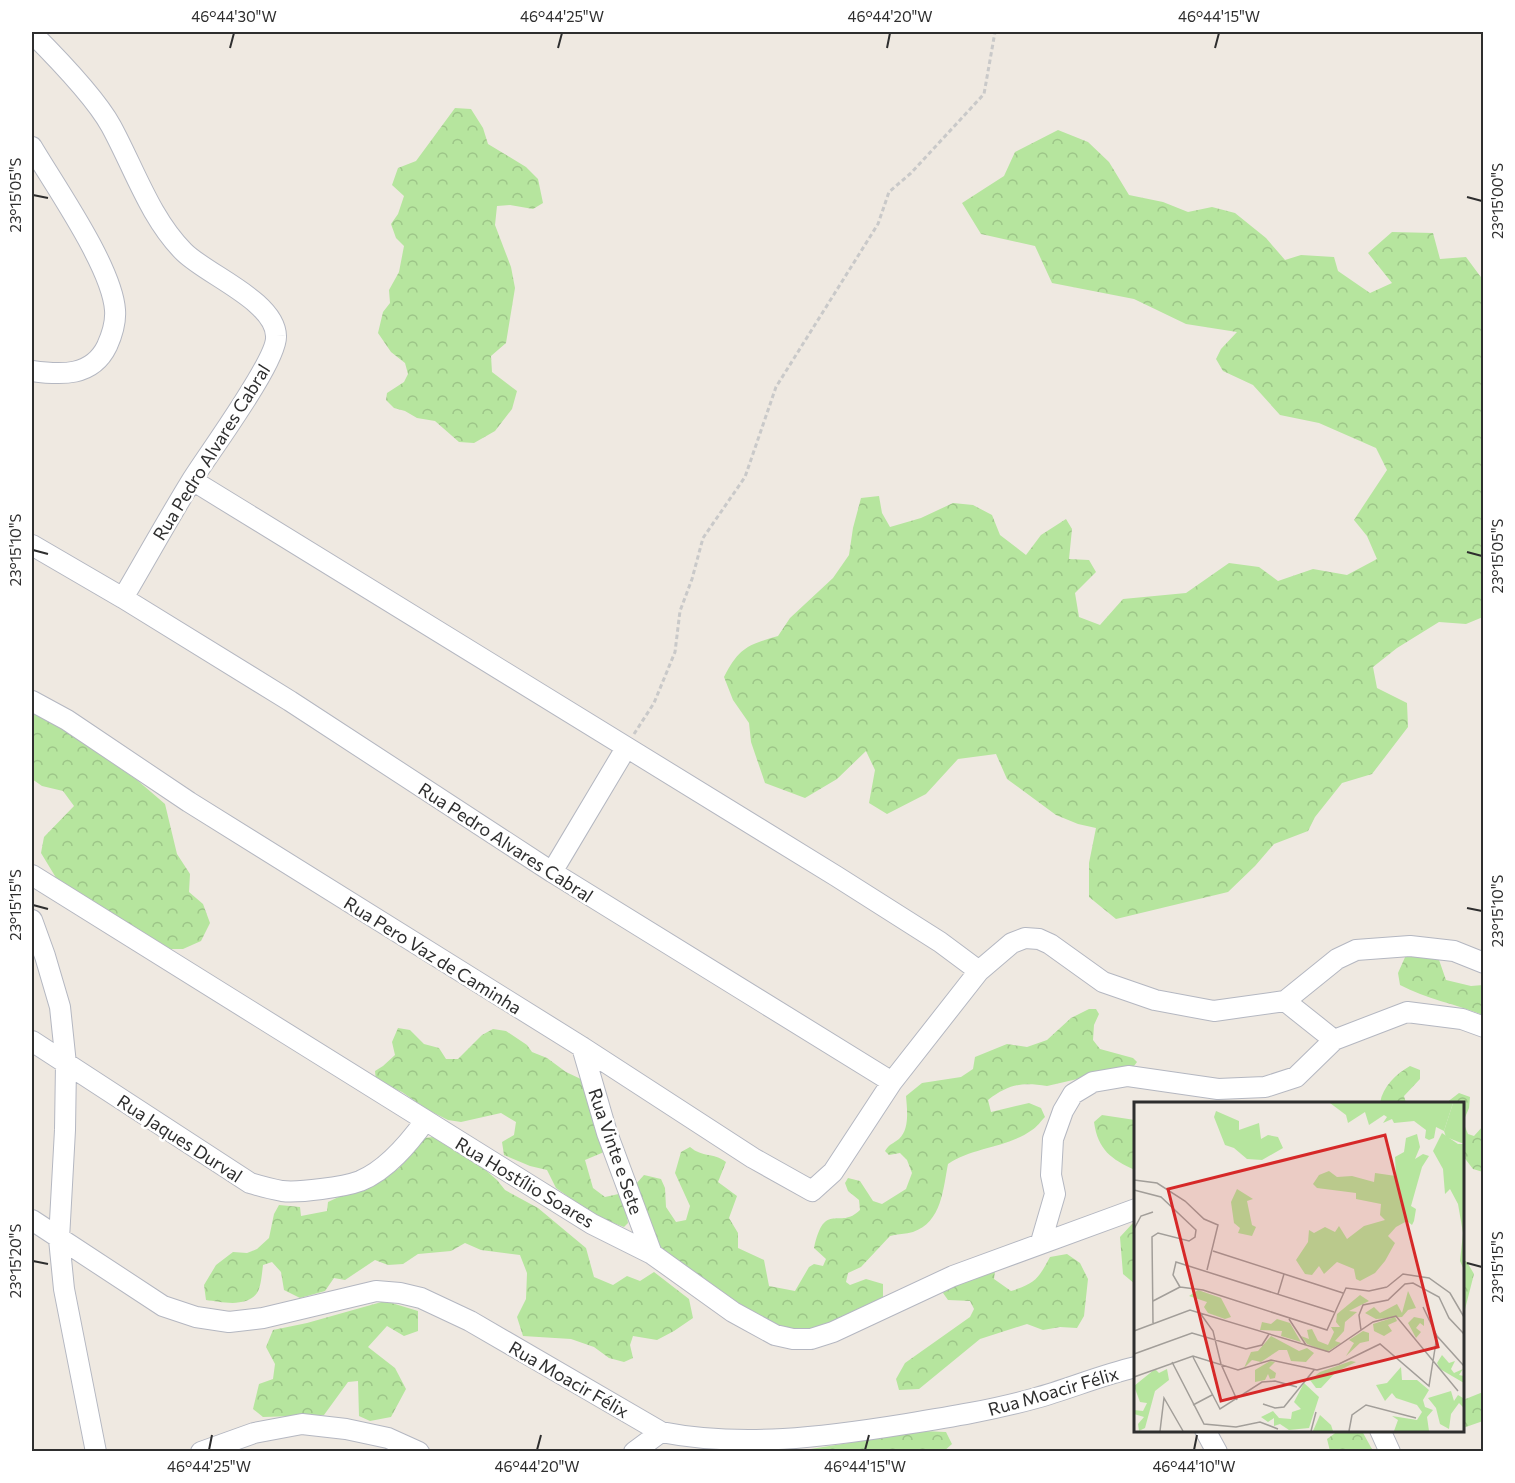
<svg xmlns="http://www.w3.org/2000/svg" width="1515" height="1483" viewBox="0 0 1515 1483" font-family="Commissioner,sans-serif">
<style>
.forest{fill:url(#forest-crowns)}
.lines{fill:none;stroke-linecap:round;stroke-linejoin:round}
.minor-casing{stroke:#b4b7c1;stroke-width:22}
.path{stroke:#c9c9c9;stroke-width:3;stroke-dasharray:4.5 3;stroke-linecap:butt}
.minor{stroke:#fff;stroke-width:20}
.ticks{fill:none;stroke:#2e2e2e;stroke-width:2}
.labels{text-anchor:middle;dominant-baseline:central;stroke-width:5;stroke-linejoin:round;paint-order:stroke}
.street-label{font-size:18px;fill:#2e2e2e;stroke:#fff}
.inset-road{fill:none;stroke:#a29e99;stroke-width:1.5}
.view{fill:#d62828;fill-opacity:0.15;stroke:#d62828;stroke-width:3}
.inset-edge{fill:none;stroke:#2e2e2e;stroke-width:3}
.neatline{fill:none;stroke:#2e2e2e;stroke-width:2}
.ticks-label{font-size:15px;text-anchor:middle;fill:#2e2e2e}
</style>
<defs>
<pattern id="forest-crowns" width="20" height="18" patternUnits="userSpaceOnUse" patternTransform="scale(1.5)"><rect width="20" height="18" fill="#b6e59e"/><path d="M2 6a3 3 0 1 1 6 0M12 15a3 3 0 1 1 6 0" fill="none" stroke="#9dc588"/></pattern>
</defs>
<rect width="100%" height="100%" fill="#efe9e1"/>
<!-- forest -->
<path class="forest" d="M 455,108 L 471,109 L 483,128 L 488,144 L 526,167 L 538,179 L 543,203 L 533,209 L 510,205 L 497,206 L 495,225 L 511,267 L 515,288 L 506,343 L 491,356 L 492,372 L 517,391 L 512,409 L 495,431 L 474,443 L 459,442 L 435,421 L 417,418 L 405,411 L 394,408 L 386,400 L 387,393 L 404,382 L 408,374 L 405,363 L 391,352 L 378,333 L 383,312 L 390,303 L 389,290 L 399,272 L 404,246 L 396,238 L 391,224 L 398,214 L 404,196 L 392,185 L 398,168 L 416,161 Z
M 1058,130 L 1088,142 L 1109,162 L 1129,195 L 1163,202 L 1188,212 L 1212,207 L 1235,213 L 1266,238 L 1285,260 L 1301,255 L 1334,257 L 1338,271 L 1370,293 L 1392,283 L 1368,253 L 1392,232 L 1433,233 L 1440,259 L 1466,257 L 1483,280 L 1483,617 L 1466,624 L 1439,622 L 1397,648 L 1373,667 L 1377,688 L 1407,703 L 1408,727 L 1372,774 L 1342,783 L 1315,817 L 1308,831 L 1274,844 L 1255,866 L 1228,892 L 1116,919 L 1089,897 L 1089,863 L 1096,828 L 1078,824 L 1056,815 L 1007,779 L 996,754 L 958,759 L 926,794 L 887,814 L 869,803 L 875,770 L 866,751 L 837,779 L 805,798 L 765,783 L 751,742 L 749,723 L 733,700 L 724,677 C 739,648 747,645 778,636 L 790,618 L 833,578 L 849,555 L 853,528 L 861,498 L 879,496 L 882,513 L 890,527 L 921,518 L 953,503 L 973,505 L 992,515 L 1000,535 L 1026,555 L 1041,535 L 1066,519 L 1072,529 L 1069,559 L 1089,560 L 1096,572 L 1075,593 L 1079,617 L 1100,625 L 1123,599 L 1186,593 L 1229,563 L 1259,567 L 1278,581 L 1313,569 L 1347,575 L 1377,559 L 1367,536 L 1354,520 L 1387,470 L 1376,448 L 1319,423 L 1280,415 L 1253,385 L 1223,371 L 1216,359 L 1221,349 L 1237,332 L 1186,324 L 1134,299 L 1052,283 L 1035,246 L 981,234 L 962,203 L 1004,176 L 1015,152 Z
M 32,711 L 58,724 L 137,780 L 165,804 L 177,854 L 190,874 L 189,892 L 203,904 L 210,923 L 201,941 L 183,949 L 162,949 L 58,881 L 41,853 L 44,837 L 74,806 L 63,791 L 42,786 L 32,779 Z
M 1406,955 L 1438,957 L 1446,980 L 1471,986 L 1483,985 L 1483,1015 C 1456,1004 1426,999 1400,985 L 1398,973 Z
M 1089,1009 L 1096,1009 L 1099,1014 L 1094,1025 L 1093,1040 L 1100,1049 L 1133,1058 L 1137,1062 L 1134,1066 L 1047,1086 C 1022,1082 1009,1084 988,1100 L 991,1112 L 1029,1103 L 1041,1108 L 1045,1117 C 1041,1121 1037,1127 1032,1130 C 1007,1148 973,1147 948,1164 C 943,1189 942,1222 913,1232 C 906,1234 897,1234 890,1236 L 861,1267 L 848,1273 L 846,1282 L 850,1285 L 866,1279 L 883,1284 L 883,1297 L 844,1319 L 811,1330 L 780,1330 L 728,1300 L 660,1249 L 635,1185 L 644,1175 L 661,1179 L 665,1188 L 666,1207 L 676,1222 L 686,1220 L 690,1206 L 675,1173 L 681,1152 L 690,1147 C 703,1158 713,1152 726,1162 L 718,1182 L 737,1196 L 729,1218 L 738,1233 L 738,1248 L 764,1260 L 769,1286 L 795,1291 L 809,1267 L 814,1264 L 823,1266 L 826,1259 L 814,1248 C 825,1199 839,1231 860,1210 L 859,1200 L 848,1191 L 845,1183 L 848,1178 L 860,1181 L 873,1201 L 882,1204 L 906,1189 L 912,1173 L 907,1160 L 900,1153 L 889,1155 L 885,1151 C 890,1143 893,1144 899,1139 C 910,1129 907,1109 906,1096 L 922,1083 L 961,1077 L 973,1069 L 975,1057 L 1007,1044 L 1027,1047 L 1047,1040 L 1071,1018 Z
M 398,1028 L 410,1030 L 424,1044 L 439,1048 L 446,1059 L 458,1059 L 482,1035 L 493,1029 L 506,1031 L 527,1045 L 532,1052 L 547,1058 L 566,1072 L 585,1081 L 604,1152 L 585,1160 L 593,1188 L 605,1197 L 623,1193 L 628,1223 L 624,1227 L 597,1217 L 556,1188 L 547,1170 L 530,1166 L 504,1155 L 502,1142 L 514,1135 L 516,1122 L 501,1113 L 461,1122 L 448,1120 L 428,1110 L 402,1092 L 376,1081 L 375,1071 L 383,1066 L 395,1055 L 392,1042 Z
M 1410,1066 L 1420,1070 L 1420,1079 L 1404,1096 L 1406,1103 L 1380,1103 C 1383,1086 1396,1074 1410,1066 Z
M 1459,1093 L 1470,1097 L 1469,1108 L 1463,1122 L 1468,1134 L 1474,1136 L 1483,1126 L 1483,1172 L 1473,1169 L 1463,1156 L 1462,1104 L 1446,1103 Z
M 1102,1115 L 1135,1120 L 1135,1170 C 1111,1159 1098,1150 1094,1122 Z
M 433,1137 L 473,1159 L 497,1180 L 505,1190 L 538,1208 L 586,1248 L 594,1277 L 613,1285 L 627,1276 L 640,1281 L 654,1272 L 689,1299 L 693,1318 L 674,1331 L 657,1340 L 633,1336 L 630,1345 L 633,1358 L 624,1362 L 609,1358 L 594,1347 L 571,1339 L 523,1336 L 517,1317 L 526,1299 L 527,1273 L 520,1255 L 481,1250 L 465,1243 L 451,1251 L 418,1254 L 403,1264 L 388,1265 L 375,1260 L 345,1280 L 334,1278 L 325,1291 L 300,1298 L 284,1290 L 281,1272 L 272,1262 L 263,1265 C 262,1273 261,1287 257,1293 C 247,1308 221,1302 206,1300 L 204,1285 L 216,1265 L 233,1252 L 247,1253 L 257,1249 L 269,1238 L 274,1214 L 279,1205 L 300,1207 L 301,1216 L 327,1211 L 328,1202 L 398,1169 L 412,1154 L 424,1138 Z
M 1135,1222 L 1136,1222 L 1135,1284 L 1123,1274 L 1120,1237 L 1132,1224 Z
M 1067,1254 L 1080,1263 L 1088,1279 L 1084,1316 L 1077,1328 L 1060,1327 L 1043,1330 L 1027,1324 L 980,1339 L 919,1389 L 899,1390 L 896,1379 L 905,1363 L 970,1317 L 974,1309 L 970,1301 L 948,1300 L 943,1293 L 947,1284 L 995,1271 L 994,1279 L 1011,1291 C 1036,1283 1038,1279 1050,1257 Z
M 1463,1260 L 1467,1262 L 1474,1274 L 1463,1317 Z
M 385,1301 L 418,1311 L 418,1331 L 404,1336 L 387,1326 L 368,1347 L 395,1368 L 406,1389 L 391,1417 L 370,1421 L 359,1416 L 358,1381 L 348,1382 L 324,1415 L 263,1417 L 253,1409 L 259,1384 L 273,1379 L 275,1364 L 266,1347 L 273,1330 L 307,1323 Z
M 1483,1392 L 1483,1421 L 1463,1428 L 1463,1400 Z
M 923,1431 L 946,1432 L 952,1444 L 943,1452 L 792,1452 Z
M 1338,1431 L 1362,1431 L 1373,1451 L 1330,1451 L 1327,1439 Z"/>
<g class="lines">
<!-- minor casing -->
<g class="minor-casing">
<path id="minor" d="M 32,33 C 56,57 95,97 111,126 C 134,168 150,218 184,252 C 207,275 275,301 276,336 C 278,360 208,454 192,480 C 168,519 146,559 123,598
M 32,147 C 55,186 112,267 115,310 C 116,322 112,335 107,346 C 92,377 61,375 32,371
M 192,480 L 836,876 L 940,942 L 979,971
M 32,545 L 123,598 L 290,701 L 552,872 L 892,1082
M 32,701 L 67,720 L 189,802 L 582,1047 L 753,1158 L 812,1191 L 833,1172 L 892,1082 L 979,971 L 1012,943 L 1025,938 L 1039,939 L 1050,944 L 1103,982 L 1155,1000 L 1214,1011 L 1285,1001 L 1337,959 L 1356,950 L 1410,946 L 1454,951 L 1484,963
M 552,872 L 626,748
M 32,875 L 592,1224 L 652,1254 L 733,1312 L 775,1335 L 793,1339 L 811,1339 L 833,1332 L 953,1276 L 1136,1209
M 32,920 L 45,956 L 60,1007 L 66,1064 L 65,1130 L 59,1239 L 64,1289 L 96,1452
M 1285,1001 L 1334,1040
M 32,1041 L 250,1183 C 260,1186 271,1189 282,1191 C 299,1193 344,1187 360,1181 C 387,1170 409,1143 425,1121
M 582,1047 L 607,1133 L 652,1254
M 32,1220 L 163,1306 L 196,1317 L 229,1322 L 263,1318 L 376,1291 L 400,1293 L 421,1298 L 470,1321 L 661,1432 C 742,1448 825,1437 906,1424 C 950,1417 993,1410 1036,1398 C 1069,1389 1101,1375 1136,1367
M 1041,1242 L 1055,1194 L 1051,1175 L 1053,1139 L 1063,1111 L 1073,1094 L 1093,1082 L 1128,1076 L 1218,1089 L 1265,1087 L 1296,1077 L 1334,1040 L 1407,1012 L 1462,1019 L 1484,1027
M 1205,1430 L 1217,1452
M 1380,1430 L 1390,1452
M 201,1452 L 254,1433 L 302,1424 L 346,1429 L 388,1438 L 419,1452
M 634,1452 L 661,1432"/>
</g>
<!-- path -->
<path class="path" d="M 634,734 L 654,703 L 675,652 L 680,611 L 692,579 L 703,538 L 745,477 L 776,387 L 878,224 L 889,192 L 911,173 L 984,94 L 995,32"/>
<!-- minor -->
<use href="#minor" class="minor"/>
</g>
<!-- ticks -->
<path class="ticks" d="M 230,48 L 234,33M 558,48 L 562,33M 887,48 L 890,33M 1215,48 L 1219,33M 33,195 L 48,198M 1467,197 L 1482,201M 33,550 L 48,554M 1467,552 L 1482,556M 33,905 L 48,909M 1467,908 L 1482,911M 33,1261 L 48,1264M 1467,1263 L 1482,1267M 209,1450 L 212,1435M 537,1450 L 541,1435M 865,1450 L 869,1435M 1194,1450 L 1197,1435"/>
<g class="labels">
<!-- street labels -->
<g class="street-label">
<text transform="translate(211 452) rotate(-58)">Rua Pedro Alvares Cabral</text>
<text transform="translate(506 842) rotate(33)">Rua Pedro Alvares Cabral</text>
<text transform="translate(433 955) rotate(32)">Rua Pero Vaz de Caminha</text>
<text transform="translate(180 1138) rotate(33)">Rua Jaques Durval</text>
<text transform="translate(616 1151) rotate(71)">Rua Vinte e Sete</text>
<text transform="translate(525 1182) rotate(31)">Rua Hostílio Soares</text>
<text transform="translate(569 1379) rotate(30)">Rua Moacir Félix</text>
<text transform="translate(1053 1391) rotate(-16)">Rua Moacir Félix</text>
</g>
</g>
<!-- overview -->
<g transform="translate(1134 1102)">
<rect width="330" height="330" fill="#efe9e1"/>
<path d="M 319,1 L 330,1 L 330,42 L 312,35 L 310,29 Z" fill="#b6e59e"/>
<path d="M 196,1 L 319,1 L 310,29 L 302,25 L 300,36 L 295,38 L 291,36 L 292,28 L 280,19 L 260,21 L 258,17 L 249,21 L 253,15 L 250,13 L 235,23 L 231,10 L 214,21 L 212,13 ZM 82,9 L 105,19 L 105,28 L 125,21 L 127,37 L 134,33 L 144,35 L 149,46 L 128,58 L 113,57 L 100,46 L 91,43 L 80,15 ZM 308,31 L 324,42 L 330,42 L 330,168 L 326,159 L 329,131 L 324,102 L 316,87 L 311,92 L 309,67 L 299,49 ZM 283,32 L 286,45 L 281,57 L 289,52 L 295,54 L 288,65 L 277,104 L 282,107 L 280,119 L 278,123 L 273,119 L 262,125 L 254,134 L 261,141 L 251,159 L 241,171 L 226,179 L 222,177 L 220,167 L 203,160 L 190,172 L 185,164 L 178,173 L 171,172 L 162,158 L 174,140 L 175,128 L 180,131 L 191,125 L 201,130 L 205,124 L 213,137 L 230,124 L 251,118 L 246,113 L 247,102 L 222,97 L 222,91 L 183,86 L 179,82 L 185,73 L 195,69 L 203,75 L 218,74 L 240,80 L 241,71 L 262,74 L 261,55 L 270,50 L 272,36 ZM 103,87 L 119,97 L 113,99 L 118,123 L 122,125 L 118,134 L 104,131 L 106,126 L 100,121 L 97,100 ZM 64,188 L 87,196 L 97,215 L 91,217 L 74,211 L 70,205 L 73,200 L 55,194 ZM 274,189 L 282,206 L 274,208 L 268,215 L 242,217 L 231,211 L 240,205 L 246,211 L 263,202 L 268,211 ZM 226,193 L 235,199 L 215,209 L 223,210 L 211,220 L 210,229 L 201,239 L 207,241 L 193,250 L 173,242 L 167,234 L 175,237 L 173,228 L 178,227 L 184,239 L 194,243 L 200,230 L 197,225 L 206,225 L 202,220 L 203,212 ZM 261,215 L 263,219 L 254,223 L 258,229 L 250,234 L 240,229 L 239,222 ZM 280,215 L 290,217 L 290,224 L 286,221 L 282,226 L 287,230 L 282,236 L 274,221 ZM 143,217 L 156,221 L 167,240 L 147,234 L 148,229 L 126,228 L 128,220 L 137,222 ZM 229,229 L 235,231 L 235,239 L 226,241 L 212,254 L 220,241 L 215,238 ZM 137,234 L 165,249 L 173,246 L 180,251 L 172,260 L 157,259 L 153,248 L 145,248 L 127,260 L 118,258 L 110,266 L 117,250 L 124,249 ZM 308,253 L 315,261 L 321,259 L 317,267 L 320,271 L 329,267 L 325,273 L 330,274 L 330,281 L 306,267 L 303,261 ZM 136,259 L 141,260 L 135,266 L 142,271 L 141,276 L 136,277 L 134,272 L 131,278 L 121,280 L 121,268 ZM 217,259 L 222,260 L 202,270 L 187,286 L 182,286 L 176,278 L 186,270 ZM 267,265 L 268,278 L 283,278 L 295,288 L 289,298 L 291,305 L 299,308 L 293,315 L 295,329 L 260,329 L 264,318 L 258,314 L 283,318 L 288,310 L 283,303 L 262,296 L 258,291 L 251,299 L 242,283 L 253,281 ZM 21,267 L 25,271 L 33,267 L 35,278 L 21,289 L 11,326 L 5,329 L 4,322 L 10,315 L 0,312 L 0,308 L 9,309 L 13,301 L 6,300 L 0,284 ZM 170,281 L 185,295 L 175,326 L 155,328 L 146,322 L 140,324 L 140,316 L 134,320 L 127,315 L 139,309 L 145,316 L 157,317 L 158,310 L 167,307 L 160,300 ZM 317,289 L 320,299 L 324,293 L 329,296 L 330,306 L 325,301 L 317,312 L 315,327 L 306,322 L 302,306 L 294,296 ZM 186,313 L 197,323 L 199,329 L 179,329 Z" fill="#b6e59e"/>
<path class="inset-road" d="M 0,78 L 23,81 L 51,99 L 70,117 L 84,123 L 73,168M 0,88 L 27,95 L 62,128 L 61,135 L 55,139 L 24,131 L 18,135 L 19,221M 0,127 L 7,114 L 19,110M 79,149 L 209,191M 46,185 L 69,188 L 193,228 L 212,186 L 235,189 L 253,185M 46,185 L 39,173 L 42,160 L 200,210M 253,185 L 269,172 L 295,176 L 316,191 L 330,215M 144,192 L 150,172M 19,199 L 46,185M 289,205 L 303,234 L 330,264M 66,211 L 79,229 L 87,262 L 103,298M 155,217 L 172,243M 227,228 L 225,213 L 229,203 L 254,198 L 271,182 L 279,181 L 305,195 L 315,216 L 330,232M 0,229 L 56,208 L 195,250 L 239,220 L 262,214 L 324,289M 0,252 L 58,231 L 112,247 L 128,243 L 135,232M 59,255 L 86,307 L 128,280 L 141,279 L 163,285M 38,260 L 70,322 L 102,325 L 126,320 L 144,327M 0,275 L 59,254 L 104,268 L 137,258 L 183,268 L 205,262 L 246,242 L 295,284 L 303,234M 129,302 L 141,306 L 150,305 L 180,268M 59,303 L 78,293M 26,329 L 30,296 L 49,329M 177,329 L 182,310M 215,329 L 218,313 L 232,303 L 282,316"/>
<path class="view" d="M 251,33 L 304,245 L 87,299 L 34,87 Z"/>
<rect width="330" height="330" class="inset-edge"/>
</g>
<!-- border -->
<rect width="1515" height="1483" fill="none" stroke="#ffffff" stroke-width="66"/>
<rect x="33" y="33" width="1449" height="1417" class="neatline"/>
<g class="ticks-label">
<text x="234" y="22">46°44'30"W</text>
<text x="562" y="22">46°44'25"W</text>
<text x="890" y="22">46°44'20"W</text>
<text x="1219" y="22">46°44'15"W</text>
<text transform="translate(16 195) rotate(-90)" y="5">23°15'05"S</text>
<text transform="translate(1498 201) rotate(-90)" y="5">23°15'00"S</text>
<text transform="translate(16 550) rotate(-90)" y="5">23°15'10"S</text>
<text transform="translate(1498 556) rotate(-90)" y="5">23°15'05"S</text>
<text transform="translate(16 905) rotate(-90)" y="5">23°15'15"S</text>
<text transform="translate(1498 911) rotate(-90)" y="5">23°15'10"S</text>
<text transform="translate(16 1261) rotate(-90)" y="5">23°15'20"S</text>
<text transform="translate(1498 1267) rotate(-90)" y="5">23°15'15"S</text>
<text x="209" y="1472">46°44'25"W</text>
<text x="537" y="1472">46°44'20"W</text>
<text x="865" y="1472">46°44'15"W</text>
<text x="1194" y="1472">46°44'10"W</text>
</g>
</svg>
